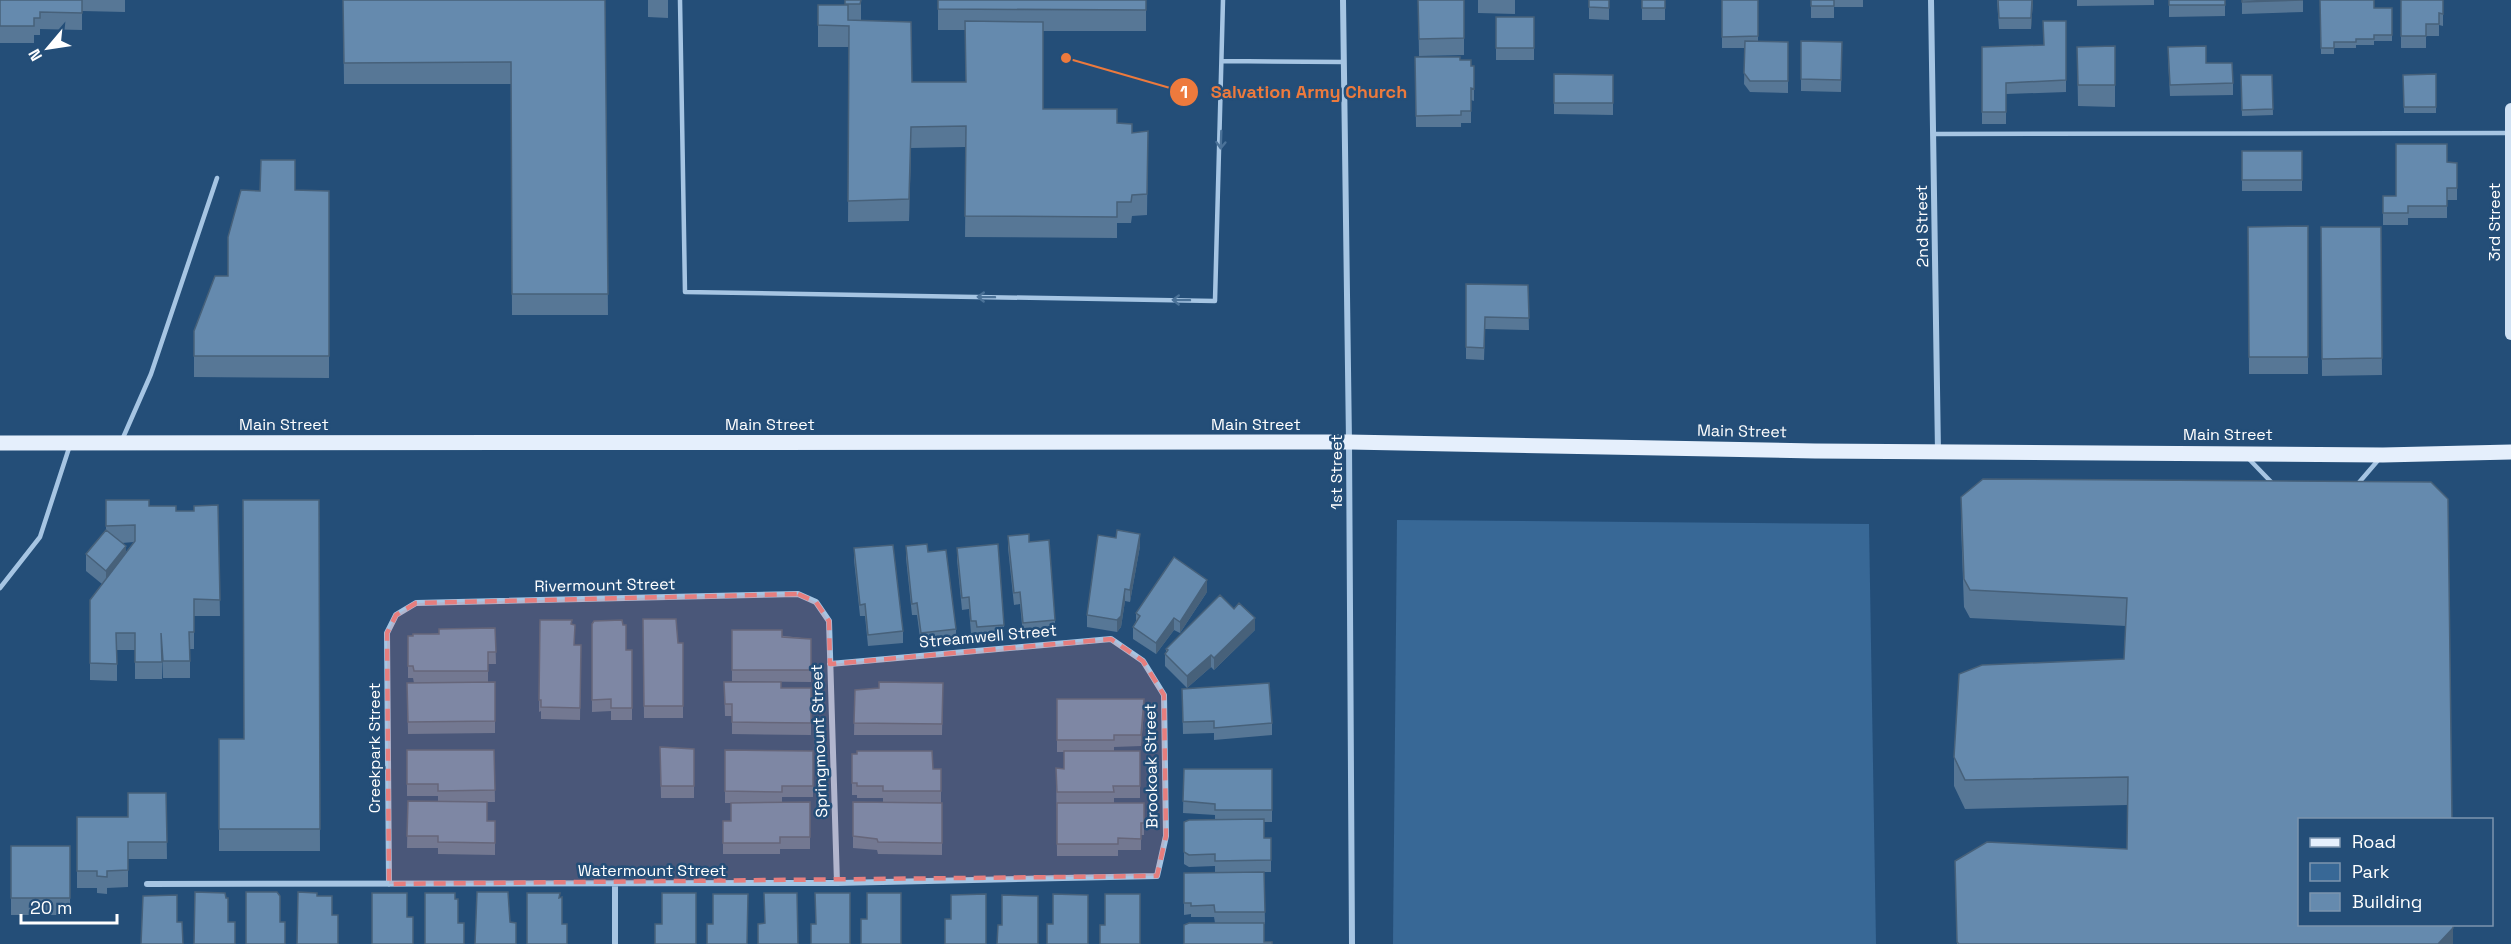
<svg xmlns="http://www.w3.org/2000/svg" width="2511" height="944" viewBox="0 0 2511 944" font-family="'Space Grotesk',sans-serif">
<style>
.green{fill:#386896}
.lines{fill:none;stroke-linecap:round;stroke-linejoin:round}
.service{stroke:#a6c5e3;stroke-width:4.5}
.minor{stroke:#a6c5e3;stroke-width:6}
.secondary{stroke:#cfe1f4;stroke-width:12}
.primary{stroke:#e5effc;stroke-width:15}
.wall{fill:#577796;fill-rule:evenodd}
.shaded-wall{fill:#47617a}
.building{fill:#658aae;stroke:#47617a;stroke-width:1.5}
.oneway{stroke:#4b7298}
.marked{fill:#e67e7e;fill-opacity:0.2;stroke:#e67e7e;stroke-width:4.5;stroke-dasharray:12 8;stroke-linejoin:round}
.labels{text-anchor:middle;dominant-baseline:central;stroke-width:5;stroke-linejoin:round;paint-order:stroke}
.street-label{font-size:16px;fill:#fff;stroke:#244e78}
.leader{fill:none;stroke:#ed7a3d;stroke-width:2}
.callout-dot{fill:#ed7a3d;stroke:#244e78;stroke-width:2}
.mark-label{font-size:18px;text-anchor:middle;font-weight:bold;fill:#fff}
.callout-label{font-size:18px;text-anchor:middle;font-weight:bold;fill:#ed7a3d;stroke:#244e78;stroke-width:5;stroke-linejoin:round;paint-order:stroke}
</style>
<rect width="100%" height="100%" fill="#244e78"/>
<!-- green -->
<path class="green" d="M 1397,520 L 1869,524 L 1876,944 L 1393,944 Z"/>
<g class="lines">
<!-- service -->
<path class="service" d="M 680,0 L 685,292 L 1215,301 L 1223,0
M 1223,61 L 1343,62
M 1935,134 L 2510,133
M 122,440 L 151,374 L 217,178
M 2249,459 L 2275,486
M 2356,486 L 2380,458
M 0,588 L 40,537 L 70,445"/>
<!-- minor -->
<path class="minor" d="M 1343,0 L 1349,442 L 1352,944
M 1931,0 L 1938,452
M 615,883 L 615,944
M 147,884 L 837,883 L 1157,876 L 1166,836 L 1164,695 L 1143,661 L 1111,639 L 830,664
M 389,884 L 387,633 L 396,615 L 416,603 L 798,594 L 816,602 L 829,621 L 837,883"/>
<!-- secondary -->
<path class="secondary" d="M 2511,109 L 2511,334"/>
<!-- primary -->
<path class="primary" d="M 0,443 L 1349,442 L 1815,451 L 2383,455 L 2511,452"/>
</g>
<!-- wall -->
<path class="wall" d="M 0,0 L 125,0 L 125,12 L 82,11 L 82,30 L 40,29 L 40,35 L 34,35 L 34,43 L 0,43 Z
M 343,0 L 605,0 L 608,315 L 512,315 L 511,84 L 344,84 Z
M 648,0 L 668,0 L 668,18 L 648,17 Z
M 845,0 L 861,0 L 861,21 L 912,82 L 966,82 L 965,30 L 938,30 L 938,0 L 1146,0 L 1146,31 L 1043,31 L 1043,109 L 1117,123 L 1132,133 L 1148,131 L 1147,215 L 1132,216 L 1131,223 L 1117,223 L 1117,238 L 965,237 L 966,147 L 911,148 L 909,221 L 848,222 L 849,47 L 818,47 L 818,5 L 845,5 Z
M 1418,0 L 1464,0 L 1464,55 L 1419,56 Z
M 1478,0 L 1515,0 L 1515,14 L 1478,13 Z
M 1589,0 L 1609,0 L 1609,20 L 1589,19 Z
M 1642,0 L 1665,0 L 1665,20 L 1642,20 Z
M 1722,0 L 1758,0 L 1758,41 L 1788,42 L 1788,93 L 1750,92 L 1744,84 L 1745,48 L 1722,48 Z
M 1811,0 L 1863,0 L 1863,7 L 1834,7 L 1834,18 L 1811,18 Z
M 1997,0 L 2033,0 L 2031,29 L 1999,29 Z
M 2077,0 L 2154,0 L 2154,5 L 2077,6 Z
M 2169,0 L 2225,0 L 2225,16 L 2169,17 Z
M 2242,0 L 2303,0 L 2303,12 L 2242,14 Z
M 2320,0 L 2374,8 L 2392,8 L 2392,41 L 2374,41 L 2374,45 L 2356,45 L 2356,48 L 2334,48 L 2334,54 L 2321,54 Z
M 2401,0 L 2443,0 L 2443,26 L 2439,25 L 2439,36 L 2426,36 L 2426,48 L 2401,48 Z
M 1496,17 L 1534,17 L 1534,60 L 1496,60 Z
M 2066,21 L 2066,92 L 2006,94 L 2006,124 L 1982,124 L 1982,47 L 2043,45 Z
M 1801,41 L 1842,42 L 1841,92 L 1801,91 Z
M 2115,46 L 2115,107 L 2078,106 L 2077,47 Z
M 1415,57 L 1460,60 L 1471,66 L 1474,66 L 1474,101 L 1471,100 L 1471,123 L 1461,123 L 1461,127 L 1416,127 Z
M 2168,58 L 2206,63 L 2233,83 L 2233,95 L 2170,96 Z
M 1554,74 L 1613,75 L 1613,115 L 1554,114 Z
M 2436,74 L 2436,113 L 2404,113 L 2403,75 Z
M 2241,75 L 2272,75 L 2273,115 L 2242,116 Z
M 2242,151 L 2302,151 L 2302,191 L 2242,191 Z
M 2447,162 L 2457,163 L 2457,200 L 2447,200 L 2447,218 L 2408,218 L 2408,225 L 2383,225 L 2383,196 L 2396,196 Z
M 295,190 L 329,191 L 329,378 L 194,377 L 194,331 L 228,276 Z
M 2308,226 L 2308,374 L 2249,374 L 2248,227 Z
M 2321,227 L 2381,227 L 2382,375 L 2322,376 Z
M 1466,284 L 1528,285 L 1529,330 L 1485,329 L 1484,360 L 1466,359 Z
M 2431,482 L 2453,944 L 1957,944 L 1955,861 L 2127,849 L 2127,805 L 1965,809 L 1954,786 L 1954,757 L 2124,659 L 2126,626 L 1970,618 L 1964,607 L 1961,525 L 1961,497 Z
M 106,500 L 149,506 L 176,511 L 194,511 L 218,505 L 220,616 L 194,616 L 194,649 L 190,649 L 190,678 L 163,678 L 162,654 L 162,679 L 135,679 L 135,650 L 117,650 L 117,681 L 90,680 L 90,600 L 102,584 L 86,571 L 86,554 L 106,530 ZM 134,542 L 126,552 L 122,543 Z
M 319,500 L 320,851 L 219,851 L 219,739 L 244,739 Z
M 1008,536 L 1029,542 L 1055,620 L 1055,631 L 1023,635 L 1020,604 L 1014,605 L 1008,548 Z
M 906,546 L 928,552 L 956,629 L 956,641 L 921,645 L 917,615 L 912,615 L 906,558 Z
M 1140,546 L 1130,602 L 1125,601 L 1121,627 L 1117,632 L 1087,627 L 1087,615 Z
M 854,548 L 903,631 L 903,643 L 868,646 L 865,616 L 860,616 L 854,560 Z
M 957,548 L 1004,625 L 1004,637 L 977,639 L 976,632 L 971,633 L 969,609 L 962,610 L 957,560 Z
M 1207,592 L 1180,633 L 1174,630 L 1156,654 L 1133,639 L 1133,627 L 1136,621 L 1136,613 Z
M 643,619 L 678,643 L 683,643 L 683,718 L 644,718 Z
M 540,620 L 571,624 L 574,645 L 581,645 L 580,720 L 541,719 L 541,711 L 539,712 Z
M 592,624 L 626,650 L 632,650 L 632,720 L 611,720 L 611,711 L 592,712 Z
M 495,628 L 496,664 L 488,664 L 488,682 L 495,682 L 495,733 L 408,734 L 407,683 L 414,683 L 413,678 L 408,678 L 408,636 Z
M 732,630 L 811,639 L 811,682 L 732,681 Z
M 1255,630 L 1214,670 L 1211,667 L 1187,688 L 1165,666 L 1165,654 L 1166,652 L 1166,649 Z
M 724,682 L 781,688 L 811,688 L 811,735 L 732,734 L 732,716 L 725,716 Z
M 943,683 L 942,735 L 854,735 L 855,690 Z
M 1182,689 L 1272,723 L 1272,735 L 1214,740 L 1214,733 L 1183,734 Z
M 1057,699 L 1144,711 L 1141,746 L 1114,747 L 1114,751 L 1140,751 L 1140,798 L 1114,798 L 1114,803 L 1144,803 L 1144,835 L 1141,835 L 1141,850 L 1118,850 L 1118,856 L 1057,856 L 1056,768 L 1064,769 L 1064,752 L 1057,752 Z
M 660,747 L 694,749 L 694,798 L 661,798 Z
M 407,750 L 494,750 L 495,802 L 487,802 L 487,821 L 495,821 L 495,855 L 438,854 L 438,848 L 407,848 L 408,801 L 438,801 L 438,796 L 407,796 Z
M 725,750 L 813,751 L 813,797 L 782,797 L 782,802 L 810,802 L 810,849 L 780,849 L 780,854 L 723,854 L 723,821 L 731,821 L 731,803 L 725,803 Z
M 852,754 L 933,769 L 941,769 L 941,803 L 942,803 L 942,855 L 878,854 L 877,850 L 853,848 L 853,802 L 883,802 L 883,798 L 857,798 L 857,795 L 852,795 Z
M 1184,769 L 1272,769 L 1272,822 L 1264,822 L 1264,838 L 1271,860 L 1271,872 L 1264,872 L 1265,924 L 1184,944 L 1215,923 L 1214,917 L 1191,917 L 1191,914 L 1184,915 L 1184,873 L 1215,873 L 1215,866 L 1189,867 L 1184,864 L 1184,822 L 1215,820 L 1215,815 L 1183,813 Z
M 166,793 L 167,859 L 128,859 L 128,887 L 107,888 L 107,894 L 97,893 L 97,888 L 77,888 L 77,817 L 128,817 Z
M 11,846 L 70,846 L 70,915 L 11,915 Z"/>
<!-- shaded-wall -->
<path class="shaded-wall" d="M 2032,0 L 2033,0 L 2031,29 L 2031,18 Z
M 911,127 L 911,148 L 909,221 L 909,199 Z
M 1140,534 L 1140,546 L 1130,602 L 1130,590 Z
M 126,546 L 126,563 L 106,588 L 106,571 Z
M 1207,580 L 1207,592 L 1180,633 L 1180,622 Z
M 1125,589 L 1125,601 L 1121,627 L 1117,632 L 1117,620 Z
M 1174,618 L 1174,630 L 1156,654 L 1156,643 Z
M 1255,618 L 1255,630 L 1214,670 L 1214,658 Z
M 1211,655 L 1211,667 L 1187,688 L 1187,676 Z
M 1144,699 L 1144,711 L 1141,746 L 1141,735 Z
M 2453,928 L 2453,944 L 2438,944 Z"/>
<!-- building -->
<path class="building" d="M 0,0 L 82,0 L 82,13 L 40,12 L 40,18 L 34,18 L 34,26 L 0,26 Z
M 343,0 L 605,0 L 608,294 L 512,294 L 511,62 L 344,63 Z
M 845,0 L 861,0 L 860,4 L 845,4 Z
M 938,0 L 1146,0 L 1146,10 L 938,9 Z
M 1418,0 L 1464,0 L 1464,38 L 1419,39 Z
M 1589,0 L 1609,0 L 1609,8 L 1589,7 Z
M 1642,0 L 1665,0 L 1665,8 L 1642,8 Z
M 1722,0 L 1758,0 L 1758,36 L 1722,37 Z
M 1811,0 L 1834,0 L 1834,6 L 1811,6 Z
M 1998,0 L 2032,0 L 2031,18 L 1999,18 Z
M 2169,0 L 2225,0 L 2225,5 L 2169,5 Z
M 2242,0 L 2303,0 L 2242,2 Z
M 2320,0 L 2374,0 L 2374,8 L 2392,8 L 2392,35 L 2374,35 L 2374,39 L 2356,39 L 2356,42 L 2334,42 L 2334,48 L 2321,48 Z
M 2401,0 L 2443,0 L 2443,14 L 2439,13 L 2439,24 L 2426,24 L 2426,36 L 2401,36 Z
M 818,5 L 848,5 L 848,20 L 911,22 L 912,82 L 966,82 L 965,21 L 1043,22 L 1043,109 L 1117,109 L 1117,123 L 1132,124 L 1132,133 L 1148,131 L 1147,194 L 1132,195 L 1131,202 L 1117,202 L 1117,217 L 965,216 L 966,126 L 911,127 L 909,199 L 848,201 L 849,26 L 818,25 Z
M 1496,17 L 1534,17 L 1534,48 L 1496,48 Z
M 2043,21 L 2066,21 L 2066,80 L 2006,83 L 2006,112 L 1982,112 L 1982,47 L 2044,45 Z
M 1745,41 L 1788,42 L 1788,81 L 1750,81 L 1744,73 Z
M 1801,41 L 1842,42 L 1841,80 L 1801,79 Z
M 2115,46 L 2115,85 L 2078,85 L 2077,47 Z
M 2206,46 L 2206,63 L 2232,63 L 2233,83 L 2170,85 L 2168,47 Z
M 1415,57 L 1460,57 L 1460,60 L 1471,60 L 1471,66 L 1474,66 L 1474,89 L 1471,88 L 1471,111 L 1461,111 L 1461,115 L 1416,116 Z
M 1554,74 L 1613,75 L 1613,103 L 1554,103 Z
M 2436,74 L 2436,107 L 2404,107 L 2403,75 Z
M 2241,75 L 2272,75 L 2273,109 L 2242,110 Z
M 2396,144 L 2447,144 L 2447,162 L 2457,163 L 2457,188 L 2447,188 L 2447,206 L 2408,206 L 2408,213 L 2383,213 L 2383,196 L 2396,196 Z
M 2242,151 L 2302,151 L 2302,180 L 2242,180 Z
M 261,160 L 295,160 L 295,190 L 329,191 L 329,356 L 194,356 L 194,331 L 215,276 L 228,276 L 228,237 L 241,190 L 260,191 Z
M 2308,226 L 2308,357 L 2249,357 L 2248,227 Z
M 2321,227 L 2381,227 L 2382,358 L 2322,359 Z
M 1466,284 L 1528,285 L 1529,318 L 1485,317 L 1484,348 L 1466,347 Z
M 1983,479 L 2431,482 L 2448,499 L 2452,819 L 2300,819 L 2300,924 L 2453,924 L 2453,928 L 2438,944 L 1959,944 L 1957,942 L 1955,861 L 1987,842 L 2127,849 L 2128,777 L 1965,780 L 1954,757 L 1959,674 L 1982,665 L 2124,659 L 2127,598 L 1970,590 L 1964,579 L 1961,497 Z
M 106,500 L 149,500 L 149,506 L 176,506 L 176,511 L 194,511 L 194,506 L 218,505 L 220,600 L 194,599 L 194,632 L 189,632 L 190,661 L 163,661 L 161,633 L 162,662 L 135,662 L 135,633 L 116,633 L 117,664 L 90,663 L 90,600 L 135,541 L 135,525 L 106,526 Z
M 243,500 L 319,500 L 320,829 L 219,829 L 219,739 L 244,739 Z
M 106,530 L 126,546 L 106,571 L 86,554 Z
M 1117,530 L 1140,534 L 1130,590 L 1125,589 L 1121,616 L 1117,620 L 1087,615 L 1098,535 L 1116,538 Z
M 1029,534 L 1029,542 L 1049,540 L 1055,620 L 1023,623 L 1020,592 L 1014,593 L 1008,536 Z
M 927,544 L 928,552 L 946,550 L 956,629 L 921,633 L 917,603 L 912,604 L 906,546 Z
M 998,544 L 1004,625 L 977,627 L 976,621 L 971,621 L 969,597 L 962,598 L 957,548 Z
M 893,545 L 903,631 L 868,635 L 865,604 L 860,605 L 854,548 Z
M 1174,557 L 1207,580 L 1180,622 L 1174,618 L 1156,643 L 1133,627 L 1140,616 L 1136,613 Z
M 1220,595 L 1234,609 L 1239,603 L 1255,618 L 1214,658 L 1211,655 L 1187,676 L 1165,654 L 1168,650 L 1166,649 Z
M 643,619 L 676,619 L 678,643 L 683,643 L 683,706 L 644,706 Z
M 540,620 L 572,620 L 571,624 L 575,625 L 574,645 L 581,645 L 580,708 L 541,707 L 541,700 L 539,700 Z
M 622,620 L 623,625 L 626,625 L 626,650 L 632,650 L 632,708 L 611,708 L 611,699 L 592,700 L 592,624 L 594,621 Z
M 495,628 L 496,652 L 488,652 L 488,671 L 414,671 L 413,666 L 408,666 L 408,636 L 413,636 L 413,634 L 439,634 L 439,629 Z
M 732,630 L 782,630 L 782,637 L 811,639 L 811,670 L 732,670 Z
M 495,682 L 495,721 L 408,722 L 407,683 Z
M 724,682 L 781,682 L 781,688 L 811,688 L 811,723 L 732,722 L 732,704 L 725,704 Z
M 879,682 L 943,683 L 942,724 L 854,723 L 855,690 L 879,688 Z
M 1269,683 L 1272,723 L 1214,728 L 1214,721 L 1183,722 L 1182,689 Z
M 1057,699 L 1144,699 L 1141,735 L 1114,735 L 1114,740 L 1057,740 Z
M 660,747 L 694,749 L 694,786 L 661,786 Z
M 407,750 L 494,750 L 495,790 L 438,791 L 438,784 L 407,784 Z
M 725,750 L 813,751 L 813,786 L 782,786 L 782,792 L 725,791 Z
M 857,751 L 932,751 L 933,769 L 941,769 L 941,791 L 883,791 L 883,786 L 857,786 L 857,783 L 852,783 L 852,754 L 857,754 Z
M 1064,751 L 1140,751 L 1140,786 L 1113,786 L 1114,792 L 1057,792 L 1056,768 L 1064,769 Z
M 1184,769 L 1272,769 L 1272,810 L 1215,810 L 1215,804 L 1183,801 Z
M 128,793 L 166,793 L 167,842 L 128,842 L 128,870 L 107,871 L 107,877 L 97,876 L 97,871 L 77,871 L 77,817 L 128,817 Z
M 408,801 L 487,802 L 487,821 L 495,821 L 495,843 L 438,842 L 438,836 L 407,836 Z
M 810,802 L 810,837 L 780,837 L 780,843 L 723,843 L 723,821 L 731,821 L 731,803 Z
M 853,802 L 942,803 L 942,843 L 878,842 L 877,839 L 853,836 Z
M 1057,803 L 1144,803 L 1144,823 L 1141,823 L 1141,839 L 1118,838 L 1118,844 L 1057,844 Z
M 1264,819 L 1264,838 L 1271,838 L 1271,860 L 1215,861 L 1215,854 L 1189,855 L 1184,852 L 1184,822 L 1189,820 Z
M 11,846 L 70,846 L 70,898 L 11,898 Z
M 1264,872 L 1265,912 L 1215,912 L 1214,905 L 1191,906 L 1191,903 L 1184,903 L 1184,873 Z
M 195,892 L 225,893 L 226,898 L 228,898 L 228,922 L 235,922 L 235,944 L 194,944 Z
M 246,892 L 277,892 L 280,896 L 280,922 L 285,922 L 285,944 L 246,944 Z
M 298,892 L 317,893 L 317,896 L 332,896 L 332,915 L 338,915 L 338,944 L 297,944 Z
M 477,892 L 508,892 L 510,922 L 516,923 L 516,944 L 475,944 Z
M 372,893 L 407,893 L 407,917 L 413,917 L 413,944 L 372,944 Z
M 425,893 L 455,893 L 455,899 L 458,899 L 458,923 L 464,923 L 464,944 L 425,944 Z
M 527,893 L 560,893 L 559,898 L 562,897 L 562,924 L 567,924 L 567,944 L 527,944 Z
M 662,893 L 696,893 L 696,944 L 655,944 L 655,924 L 662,924 Z
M 764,893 L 797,893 L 798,944 L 758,944 L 758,924 L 765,923 Z
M 815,893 L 850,893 L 850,944 L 811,944 L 811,924 L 816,924 Z
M 867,893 L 901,893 L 901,944 L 861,944 L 861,919 L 867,919 Z
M 713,894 L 748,894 L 747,944 L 707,944 L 707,924 L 713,924 Z
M 986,894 L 986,944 L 945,944 L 945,919 L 951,919 L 951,895 Z
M 1053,894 L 1088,895 L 1088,944 L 1047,944 L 1047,924 L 1053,924 Z
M 1105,894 L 1140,894 L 1140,944 L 1100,944 L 1100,925 L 1105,925 Z
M 177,895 L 177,922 L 182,922 L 183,944 L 141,944 L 143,896 Z
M 1002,895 L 1038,896 L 1038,944 L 997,944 L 998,925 L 1002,925 Z
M 1189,923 L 1264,923 L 1264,942 L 1272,942 L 1272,944 L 1184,944 L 1184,925 Z"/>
<!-- one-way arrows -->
<defs><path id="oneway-shaft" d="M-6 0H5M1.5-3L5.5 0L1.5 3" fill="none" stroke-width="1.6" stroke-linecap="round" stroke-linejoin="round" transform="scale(1.5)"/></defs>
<g class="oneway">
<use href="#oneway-shaft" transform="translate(1221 140) rotate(92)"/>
<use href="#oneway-shaft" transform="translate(986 297) rotate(-179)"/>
<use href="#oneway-shaft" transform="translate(1181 300) rotate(-179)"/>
</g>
<!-- marked area -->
<path class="marked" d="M 798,594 L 816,602 L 829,621 L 830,664 L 1111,639 L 1143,661 L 1164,695 L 1166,836 L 1157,876 L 389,884 L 387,633 L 396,615 L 416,603 Z"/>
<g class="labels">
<!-- street labels -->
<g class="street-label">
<text transform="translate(2494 222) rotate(-90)">3rd Street</text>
<text transform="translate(1922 226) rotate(-91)">2nd Street</text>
<text x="284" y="424">Main Street</text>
<text x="770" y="424">Main Street</text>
<text x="1256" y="424">Main Street</text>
<text transform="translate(1742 431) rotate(1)">Main Street</text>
<text x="2228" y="434">Main Street</text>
<text transform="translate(1336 472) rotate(-90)">1st Street</text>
<text transform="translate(605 585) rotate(-1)">Rivermount Street</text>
<text transform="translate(988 636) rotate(-5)">Streamwell Street</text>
<text transform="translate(819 741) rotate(-92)">Springmount Street</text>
<text transform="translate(374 748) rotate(-90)">Creekpark Street</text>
<text transform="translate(1151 766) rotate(-91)">Brookoak Street</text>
<text x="652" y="870">Watermount Street</text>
</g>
</g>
<!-- callouts -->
<path class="leader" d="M1066 58L1184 92"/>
<g class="callout-dot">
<circle cx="1066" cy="58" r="6"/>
<circle cx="1184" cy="92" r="15"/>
</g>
<g class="mark-label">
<text x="1184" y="98">1</text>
</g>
<g class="callout-label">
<text x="1309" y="98">Salvation Army Church</text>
</g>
<!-- legend -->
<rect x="2298" y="818" width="195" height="108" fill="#244e78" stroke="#7c95ae" stroke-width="1.5"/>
<rect x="2310" y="838" width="30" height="9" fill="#e5effc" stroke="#7c95ae" stroke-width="1.5"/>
<text x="2352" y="848" font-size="18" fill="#ffffff">Road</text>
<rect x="2310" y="863" width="30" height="18" fill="#386896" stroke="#7c95ae" stroke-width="1.5"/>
<text x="2352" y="878" font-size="18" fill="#ffffff">Park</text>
<rect x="2310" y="893" width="30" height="18" fill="#658aae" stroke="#7c95ae" stroke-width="1.5"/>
<text x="2352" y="908" font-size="18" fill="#ffffff">Building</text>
<!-- north arrow -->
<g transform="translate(48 48) rotate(241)" stroke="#244e78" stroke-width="4.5" paint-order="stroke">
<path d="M0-4.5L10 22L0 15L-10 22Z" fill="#ffffff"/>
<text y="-9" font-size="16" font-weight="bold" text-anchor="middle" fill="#ffffff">N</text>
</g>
<!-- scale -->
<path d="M21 914v9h96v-9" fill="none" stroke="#ffffff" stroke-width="3"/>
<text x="30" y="914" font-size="18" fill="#ffffff" stroke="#244e78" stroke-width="4.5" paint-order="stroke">20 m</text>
</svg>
